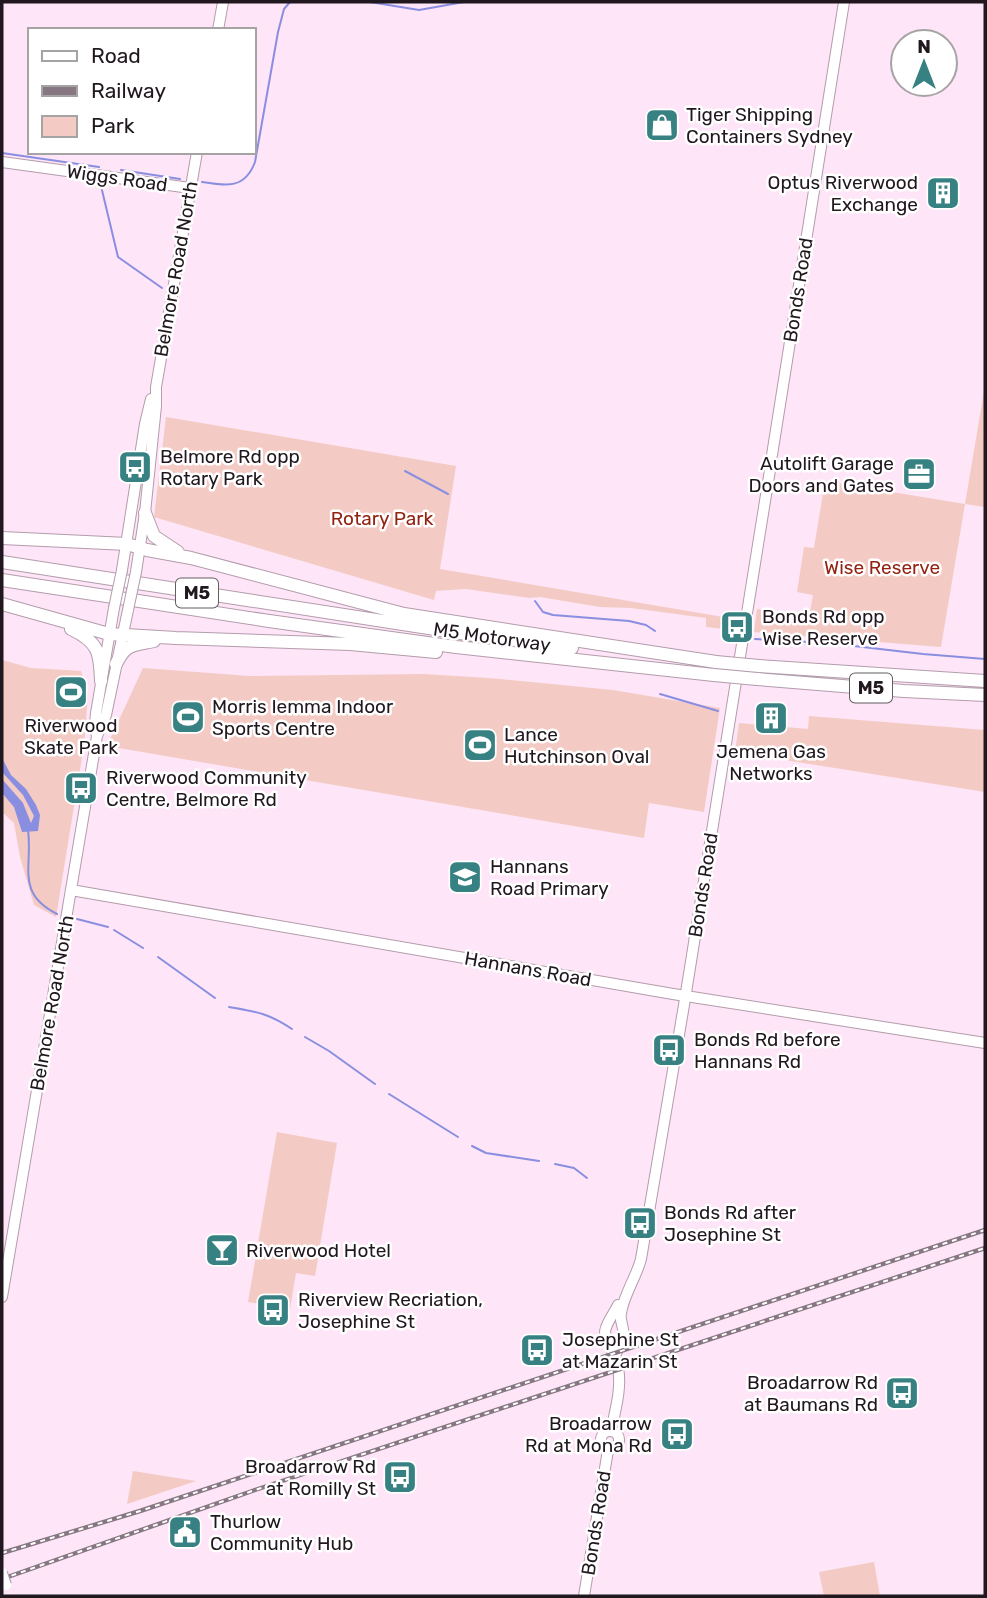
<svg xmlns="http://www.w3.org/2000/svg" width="987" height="1598" viewBox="0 0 987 1598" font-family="Rubik,sans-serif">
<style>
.green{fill:#f3cbc4}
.water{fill:#8a8ee0}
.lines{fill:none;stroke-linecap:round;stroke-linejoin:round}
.stream{stroke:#8a8ee0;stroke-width:2}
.major-casing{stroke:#b39cac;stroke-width:12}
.highway-casing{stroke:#b39cac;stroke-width:14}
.major{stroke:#fff;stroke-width:10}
.highway{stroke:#fff;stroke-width:12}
.rail-casing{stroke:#877783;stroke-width:4.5}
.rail{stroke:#fff;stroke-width:2;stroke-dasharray:5;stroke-linecap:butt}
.major-bridge-casing{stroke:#b39cac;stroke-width:12;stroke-linecap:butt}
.highway-bridge-casing{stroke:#b39cac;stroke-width:14;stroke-linecap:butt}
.major-bridge{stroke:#fff;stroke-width:10}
.highway-bridge{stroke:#fff;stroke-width:12}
.labels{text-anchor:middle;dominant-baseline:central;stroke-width:5;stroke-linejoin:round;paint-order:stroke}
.shield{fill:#fff;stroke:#635d62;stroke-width:2}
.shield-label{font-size:18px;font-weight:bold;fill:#20181e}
.poi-label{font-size:19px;fill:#20181e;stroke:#fff;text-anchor:start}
.street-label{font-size:19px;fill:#20181e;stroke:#fff}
.park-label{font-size:19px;fill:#932212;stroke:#fff}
</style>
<rect width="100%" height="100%" fill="#fee5f7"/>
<!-- green -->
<path class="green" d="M 985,385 L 985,507 L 965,504 L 941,647 L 754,632 L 757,609 L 809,617 L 813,595 L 797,592 L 804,547 L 814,548 L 825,481 L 965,504 Z
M 166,417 L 456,466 L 440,569 L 735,619 L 733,630 L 706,627 L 706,618 L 631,608 L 600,607 L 540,597 L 530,598 L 466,589 L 436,591 L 434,600 L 154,517 Z
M 2,660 L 31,668 L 81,671 L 88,695 L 84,745 L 56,917 L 34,905 L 20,857 L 14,823 L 2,812 Z
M 143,668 L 250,676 L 423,674 L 489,678 L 613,690 L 720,708 L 704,812 L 649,803 L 644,838 L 107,746 Z
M 809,716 L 985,730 L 985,792 L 735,752 L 739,723 L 808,729 Z
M 277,1132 L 337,1143 L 315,1276 L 296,1273 L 290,1309 L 248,1302 Z
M 133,1471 L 196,1481 L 127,1504 Z
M 874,1562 L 880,1596 L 824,1596 L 819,1572 Z"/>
<!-- water -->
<path class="water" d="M 2,758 L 11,775 L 26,789 L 36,805 L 40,815 L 38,831 L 22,832 L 14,807 L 2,793 L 2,779 L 23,803 L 31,823 L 34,816 L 23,795 L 2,772 Z"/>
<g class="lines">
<!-- stream -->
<path class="stream" d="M 370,2 L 419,10 L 464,2
M 2,153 L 99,167
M 121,170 L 180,179
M 202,182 C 227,186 245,189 255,162 L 278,32 L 284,9 L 290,2
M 101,186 L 118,257 L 162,288
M 405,471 L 448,494
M 535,601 L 543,612 L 553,615 L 629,621 L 646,625 L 655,631
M 755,639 L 828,643 L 923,654 L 985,659
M 660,694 L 718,711
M 28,830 C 33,866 15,893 57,914
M 77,919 L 108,927
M 114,930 L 143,948
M 158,957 L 215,998
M 229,1007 C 257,1012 268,1013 292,1029
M 305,1037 L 329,1051 L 375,1084
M 389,1094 L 458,1137
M 472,1146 L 486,1153 L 539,1161
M 555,1164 L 574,1168 L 587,1178"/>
<!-- major casing -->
<g class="major-casing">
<path id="major" d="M 218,30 L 223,2
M 2,162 L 190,188
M 772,455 L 844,2
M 122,570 L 145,424 L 151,399
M 136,572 L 145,513 L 156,406 L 156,387 L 197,152
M 96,733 L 95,725 L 96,713 L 114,608
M 71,890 L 673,994 L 985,1043
M 2,1297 L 97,736 L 106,715 L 128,610
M 609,1341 C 611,1351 616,1358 618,1368 C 622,1388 615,1411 611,1431
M 615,1343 C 594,1336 612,1318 618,1305
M 615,1357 C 617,1349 622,1342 623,1335 C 625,1328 619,1321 621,1313 C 624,1294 636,1278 641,1259 L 684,1005 L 770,470
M601 1440a9 9 0 1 1 18 0a9 9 0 1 1-18 0Z
M 584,1596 L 608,1450"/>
</g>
<!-- highway casing -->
<g class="highway-casing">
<path id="highway" d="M 145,513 L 154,536 L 178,552
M 2,538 L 127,544 L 147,550 L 191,558 L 404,614 L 716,662
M 2,562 L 467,634 L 572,648
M 2,580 L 269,621 L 456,647 L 714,675
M 2,604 L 109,634 L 176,638 L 350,644 L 436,652
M 71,629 C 99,642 100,653 101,681
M 116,664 C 126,643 134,645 154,641
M 759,666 L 985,681
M 757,679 L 904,691 L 985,695"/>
</g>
<!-- major -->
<use href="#major" class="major"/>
<!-- highway -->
<use href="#highway" class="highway"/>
<!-- rail casing -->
<g class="rail-casing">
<path id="rail" d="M 2,1553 L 140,1511 L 985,1230
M 2,1579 L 255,1490 L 985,1248"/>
</g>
<!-- rail -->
<use href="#rail" class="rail"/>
<!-- major-bridge casing -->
<g class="major-bridge-casing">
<path id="major-bridge" d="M 114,608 L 122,570
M 128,610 L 136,572
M 2,1573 L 6,1585"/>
</g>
<!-- highway-bridge casing -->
<g class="highway-bridge-casing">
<path id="highway-bridge" d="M 716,662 L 759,666
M 714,675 L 757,679"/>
</g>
<!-- major-bridge -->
<use href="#major-bridge" class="major-bridge"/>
<!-- highway-bridge -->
<use href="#highway-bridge" class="highway-bridge"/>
</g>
<!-- icons -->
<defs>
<g id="shop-square" transform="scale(1.75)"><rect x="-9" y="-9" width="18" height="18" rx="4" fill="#388183" stroke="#fff"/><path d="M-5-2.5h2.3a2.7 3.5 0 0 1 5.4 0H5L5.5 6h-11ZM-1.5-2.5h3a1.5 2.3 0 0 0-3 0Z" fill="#fff"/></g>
<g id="building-square" transform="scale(1.75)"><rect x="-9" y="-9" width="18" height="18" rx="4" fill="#388183" stroke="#fff"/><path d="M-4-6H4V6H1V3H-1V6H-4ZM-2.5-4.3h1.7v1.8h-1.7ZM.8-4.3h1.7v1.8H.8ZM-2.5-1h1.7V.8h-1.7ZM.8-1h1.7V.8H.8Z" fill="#fff"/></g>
<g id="bus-square" transform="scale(1.75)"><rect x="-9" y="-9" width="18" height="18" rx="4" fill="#388183" stroke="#fff"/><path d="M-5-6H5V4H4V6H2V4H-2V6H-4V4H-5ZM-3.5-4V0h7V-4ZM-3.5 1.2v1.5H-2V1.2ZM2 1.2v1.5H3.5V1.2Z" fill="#fff"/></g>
<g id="office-square" transform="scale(1.75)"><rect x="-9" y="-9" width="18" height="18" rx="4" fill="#388183" stroke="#fff"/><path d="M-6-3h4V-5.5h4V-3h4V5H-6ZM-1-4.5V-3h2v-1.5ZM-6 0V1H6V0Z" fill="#fff"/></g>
<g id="stadium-square" transform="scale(1.75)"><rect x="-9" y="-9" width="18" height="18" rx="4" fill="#388183" stroke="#fff"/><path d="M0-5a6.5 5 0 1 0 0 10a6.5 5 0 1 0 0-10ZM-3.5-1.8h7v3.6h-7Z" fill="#fff"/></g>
<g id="school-square" transform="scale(1.75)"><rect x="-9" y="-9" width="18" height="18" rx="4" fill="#388183" stroke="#fff"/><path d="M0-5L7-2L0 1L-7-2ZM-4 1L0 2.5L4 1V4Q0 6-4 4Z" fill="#fff"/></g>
<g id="bar-square" transform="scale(1.75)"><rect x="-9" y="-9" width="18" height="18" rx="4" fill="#388183" stroke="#fff"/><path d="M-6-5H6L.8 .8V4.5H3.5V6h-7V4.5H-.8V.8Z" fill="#fff"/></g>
<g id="civic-square" transform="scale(1.75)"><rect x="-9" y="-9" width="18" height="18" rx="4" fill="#388183" stroke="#fff"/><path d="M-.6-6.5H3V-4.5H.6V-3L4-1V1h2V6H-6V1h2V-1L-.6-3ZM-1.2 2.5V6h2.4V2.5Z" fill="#fff"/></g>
</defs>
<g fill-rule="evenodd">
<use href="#shop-square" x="662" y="125"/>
<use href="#building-square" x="943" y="193"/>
<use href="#bus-square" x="135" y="467"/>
<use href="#office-square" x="919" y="474"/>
<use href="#bus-square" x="737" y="627"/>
<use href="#stadium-square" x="71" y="692"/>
<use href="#stadium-square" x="188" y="717"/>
<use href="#building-square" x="771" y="718"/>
<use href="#stadium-square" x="480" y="745"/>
<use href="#bus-square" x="81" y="788"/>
<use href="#school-square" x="465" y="877"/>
<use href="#bus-square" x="669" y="1050"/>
<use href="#bus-square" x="640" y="1223"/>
<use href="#bar-square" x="222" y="1250"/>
<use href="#bus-square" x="273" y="1310"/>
<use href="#bus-square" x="537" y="1350"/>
<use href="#bus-square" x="902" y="1393"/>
<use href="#bus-square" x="677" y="1434"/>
<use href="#bus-square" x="400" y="1477"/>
<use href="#civic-square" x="185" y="1532"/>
</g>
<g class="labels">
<!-- shield labels -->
<g class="shield">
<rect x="176" y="578.5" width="42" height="29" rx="5"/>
<rect x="850" y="673.5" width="42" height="29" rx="5"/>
</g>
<g class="shield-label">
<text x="197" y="593">M5</text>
<text x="871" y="688">M5</text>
</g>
<!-- poi labels -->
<g class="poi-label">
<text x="686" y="114">Tiger Shipping<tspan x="686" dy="22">Containers Sydney</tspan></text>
<text x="918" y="182" text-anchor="end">Optus Riverwood<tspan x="918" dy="22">Exchange</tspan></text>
<text x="160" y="456">Belmore Rd opp<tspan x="160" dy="22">Rotary Park</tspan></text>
<text x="894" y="463" text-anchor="end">Autolift Garage<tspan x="894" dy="22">Doors and Gates</tspan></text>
<text x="762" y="616">Bonds Rd opp<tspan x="762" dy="22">Wise Reserve</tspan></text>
<text x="212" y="706">Morris Iemma Indoor<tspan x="212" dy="22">Sports Centre</tspan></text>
<text x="71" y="725" text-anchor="middle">Riverwood<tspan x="71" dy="22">Skate Park</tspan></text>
<text x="504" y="734">Lance<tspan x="504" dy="22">Hutchinson Oval</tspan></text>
<text x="771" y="751" text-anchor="middle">Jemena Gas<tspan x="771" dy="22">Networks</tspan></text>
<text x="106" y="777">Riverwood Community<tspan x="106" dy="22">Centre, Belmore Rd</tspan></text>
<text x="490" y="866">Hannans<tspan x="490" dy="22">Road Primary</tspan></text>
<text x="694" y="1039">Bonds Rd before<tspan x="694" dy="22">Hannans Rd</tspan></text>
<text x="664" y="1212">Bonds Rd after<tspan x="664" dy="22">Josephine St</tspan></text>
<text x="246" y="1250">Riverwood Hotel</text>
<text x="298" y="1299">Riverview Recriation,<tspan x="298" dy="22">Josephine St</tspan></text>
<text x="562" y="1339">Josephine St<tspan x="562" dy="22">at Mazarin St</tspan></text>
<text x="878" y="1382" text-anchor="end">Broadarrow Rd<tspan x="878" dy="22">at Baumans Rd</tspan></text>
<text x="652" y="1423" text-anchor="end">Broadarrow<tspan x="652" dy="22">Rd at Mona Rd</tspan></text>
<text x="376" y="1466" text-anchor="end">Broadarrow Rd<tspan x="376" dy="22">at Romilly St</tspan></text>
<text x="210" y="1521">Thurlow<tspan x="210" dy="22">Community Hub</tspan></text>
</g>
<!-- street labels -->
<g class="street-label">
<text transform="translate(117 178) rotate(8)">Wiggs Road</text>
<text transform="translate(176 269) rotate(-80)">Belmore Road North</text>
<text transform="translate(798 290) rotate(-81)">Bonds Road</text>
<text transform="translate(492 637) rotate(8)">M5 Motorway</text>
<text transform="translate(703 885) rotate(-81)">Bonds Road</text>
<text transform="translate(528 969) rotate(10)">Hannans Road</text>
<text transform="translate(52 1003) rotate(-80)">Belmore Road North</text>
<text transform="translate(596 1523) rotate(-81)">Bonds Road</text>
</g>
<!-- park labels -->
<g class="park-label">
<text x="382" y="518">Rotary Park</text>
<text x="882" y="567">Wise Reserve</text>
</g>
</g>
<!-- border -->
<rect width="987" height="1598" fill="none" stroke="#20181e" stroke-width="7"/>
<!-- legend -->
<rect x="28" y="28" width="228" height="126" fill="#ffffff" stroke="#a6a3a5" stroke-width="2"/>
<rect x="42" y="51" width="35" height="10" fill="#ffffff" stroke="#a6a3a5" stroke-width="2"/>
<text x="91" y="63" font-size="21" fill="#20181e">Road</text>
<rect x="42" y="86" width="35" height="10" fill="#877783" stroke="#a6a3a5" stroke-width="2"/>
<text x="91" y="98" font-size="21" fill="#20181e">Railway</text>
<rect x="42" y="116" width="35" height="21" fill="#f3cbc4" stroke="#a6a3a5" stroke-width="2"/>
<text x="91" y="133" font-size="21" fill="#20181e">Park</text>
<!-- north arrow -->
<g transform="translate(924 63)"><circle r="33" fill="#ffffff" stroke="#a6a3a5" stroke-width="2"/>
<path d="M0-5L12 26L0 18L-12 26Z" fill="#388183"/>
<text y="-10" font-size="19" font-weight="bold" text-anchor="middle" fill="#20181e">N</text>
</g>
</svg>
